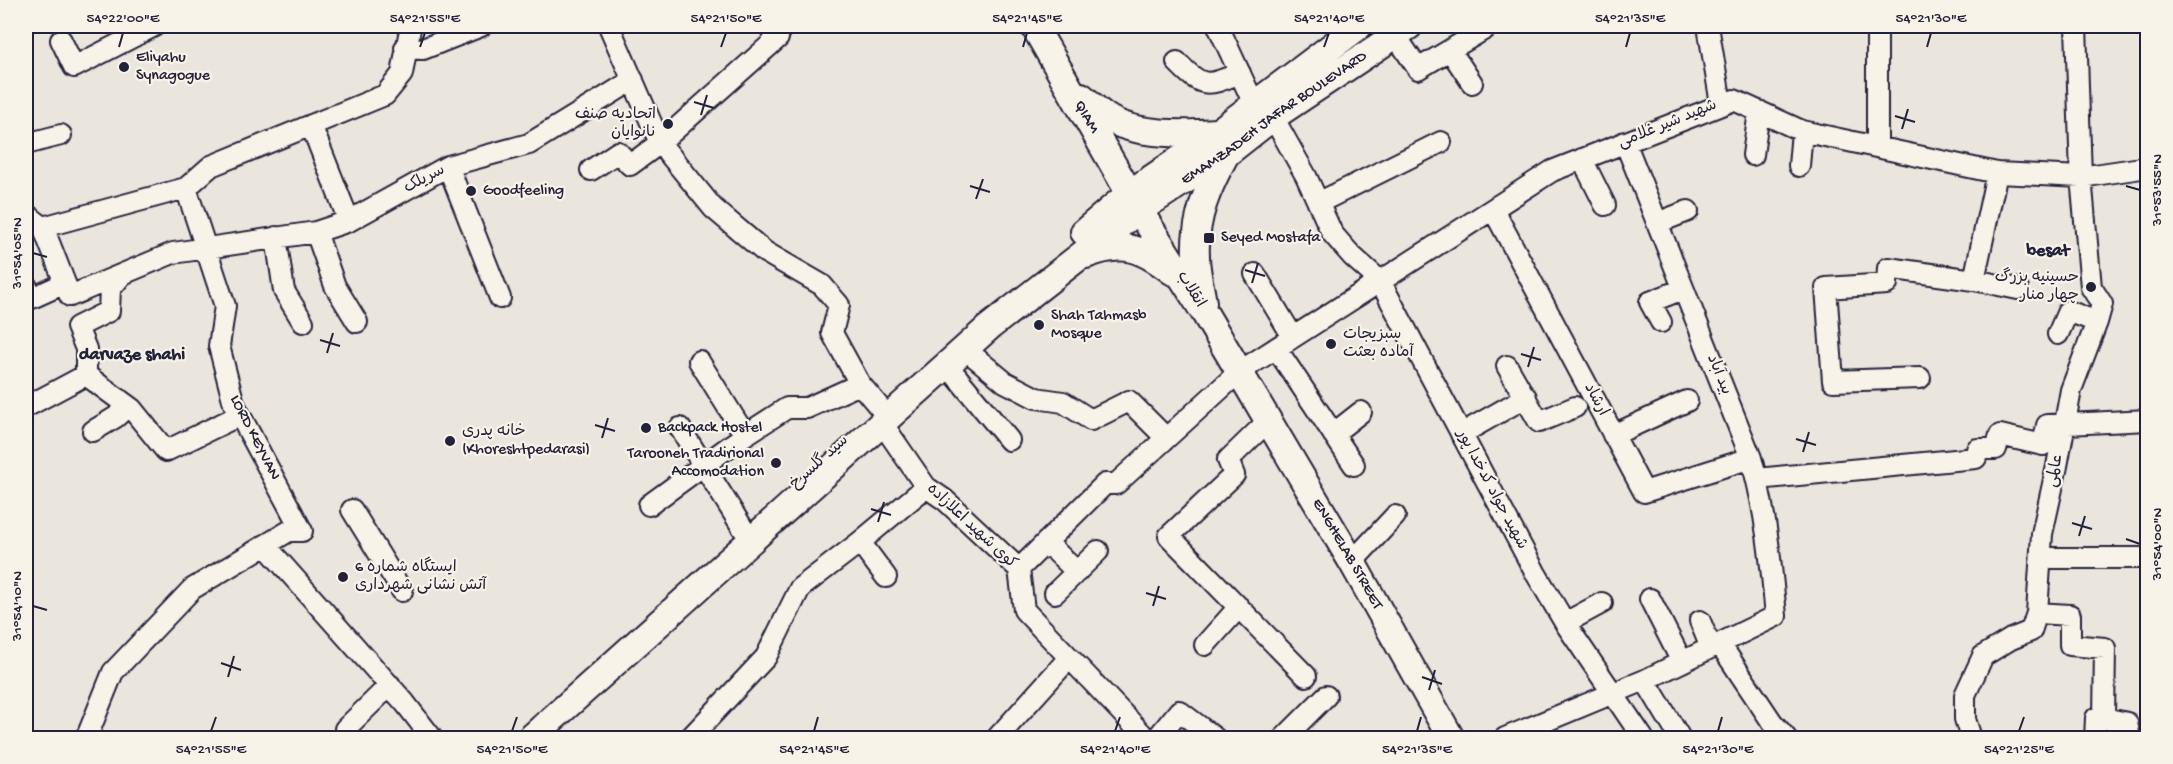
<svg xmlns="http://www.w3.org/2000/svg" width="2173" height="764" viewBox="0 0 2173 764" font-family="'Gochi Hand','Playpen Sans Arabic',sans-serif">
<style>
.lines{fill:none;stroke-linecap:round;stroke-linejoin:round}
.minor-casing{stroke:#22223b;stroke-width:24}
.major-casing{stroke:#22223b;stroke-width:30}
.minor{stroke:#f7f3e8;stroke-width:20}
.major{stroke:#f7f3e8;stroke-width:26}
.ticks{fill:none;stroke:#22223b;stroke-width:2}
.poi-dot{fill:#22223b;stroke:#f7f3e8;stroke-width:2}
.labels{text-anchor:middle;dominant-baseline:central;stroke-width:4.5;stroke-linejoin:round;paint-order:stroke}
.poi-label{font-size:16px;fill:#22223b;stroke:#f7f3e8;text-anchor:start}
.street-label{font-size:16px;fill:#22223b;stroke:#f7f3e8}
.neighbourhood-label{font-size:18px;font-weight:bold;fill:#22223b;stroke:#f7f3e8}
.neatline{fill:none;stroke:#22223b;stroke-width:2}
.ticks-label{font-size:15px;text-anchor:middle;fill:#22223b}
</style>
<rect width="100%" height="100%" fill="#eae6de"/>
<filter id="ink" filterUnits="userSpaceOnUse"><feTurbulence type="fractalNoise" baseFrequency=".0167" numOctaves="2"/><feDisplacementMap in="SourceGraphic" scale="12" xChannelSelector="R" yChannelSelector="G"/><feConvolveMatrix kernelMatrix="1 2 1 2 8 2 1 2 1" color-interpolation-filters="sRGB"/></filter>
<g filter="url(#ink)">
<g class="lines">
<!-- minor casing -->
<g class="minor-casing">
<path id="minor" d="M 609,26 L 660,143 L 713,208 L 765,252 L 822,285 L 839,305 L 832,333 L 860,384 L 881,409
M 1218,26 L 1254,104
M 1708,26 L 1721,104
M 1877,26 L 1877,147
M 1396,36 L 1418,69 L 1485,29
M 61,40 L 74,67 L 154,26
M 405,48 L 423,49 L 481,26
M 1450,50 L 1472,83
M 1177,62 C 1203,89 1207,86 1240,73
M 1273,117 L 1306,176 L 1332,233 L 1352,256 L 1380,281 L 1535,572 L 1565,623 L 1643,738
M 311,125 L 349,221
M 26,144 L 61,135
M 1753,155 L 1759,111
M 1582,159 L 1605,205
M 448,166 L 500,298
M 1799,166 L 1802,131
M 591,170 L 618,152 L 630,165 L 660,143 L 778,38 L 769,26
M 1318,203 L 1441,142
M 1493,209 L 1644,492 L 1751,458
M 26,214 L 43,227 L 186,188 L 211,166 L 385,95 L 402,74 L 410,29 L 407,26
M 1657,223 L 1688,211
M 43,227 L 70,296 L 173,253 L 316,232 L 349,221 L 448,166 L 529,144 L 633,80
M 316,232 L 335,286 L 357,322
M 276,237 L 284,291 L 303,322
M 1255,274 L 1293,337
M 1974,280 L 1997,173
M 26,285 L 32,298 L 65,283
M 1661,322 L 1650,302 L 1683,289
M 2058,334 L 2068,311 L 2097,322
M 1276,348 L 1354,465
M 965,349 L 1005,382 L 1036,398 L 1063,402 L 1091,420 L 1129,401 L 1166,438
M 699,361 L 745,435
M 947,365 L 1009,440
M 1507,366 L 1539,422 L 1575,407
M 86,375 L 132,409 L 166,451 L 240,415
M 86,375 L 86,349 L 77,327 L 109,311 L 110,289 L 122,275
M 1920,378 L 1833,381 L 1826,288 L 1887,284 L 1888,268 L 1974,280 L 2018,289
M 26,407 L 86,375
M 1268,421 L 1228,460 L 1234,475 L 1169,536 L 1306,676
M 882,423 L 926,487 L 945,500 L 1019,569 L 1024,610 L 1146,738
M 680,428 L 744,530
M 93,431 L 116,417 L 128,406
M 1333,434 L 1361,412
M 1461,434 L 1526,397
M 1613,435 L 1687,401
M 1757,479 L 1976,458 L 1977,449 L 1996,449 L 2000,435 L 2043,445 L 2047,425 L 2148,420
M 649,505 L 745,435 L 787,408 L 807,408 L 860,384
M 352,510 L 402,591
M 860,542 L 886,577
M 1046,542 L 1077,572
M 265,545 L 405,703 L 432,738
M 2041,558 L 2148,558
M 1352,562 L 1395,516
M 1019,569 L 1105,484 L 1116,484 L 1239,372 L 1552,171 L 1734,100 L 1802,131 L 1997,173 L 2081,177 L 2148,167
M 1055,593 L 1098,551
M 1650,599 L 1682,662
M 2037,613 L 2070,615 L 2070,645 L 2105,648 L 2104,718 L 2127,723 L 2130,738
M 1700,621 L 1711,648
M 1565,623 L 1602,603
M 1720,644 L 1772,722 L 1786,738
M 1205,645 L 1239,607
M 1645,680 L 1680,738
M 345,729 L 390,685
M 85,738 L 88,734 L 113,672 L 192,589 L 289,531 L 302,531 L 234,404 L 219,346 L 225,306 L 186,188
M 690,738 L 766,657 L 800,588 L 860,542 L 926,487
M 997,738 L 1069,658
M 1157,738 L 1179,711 L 1215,738
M 1284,738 L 1326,696
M 1505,738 L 1645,680 L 1776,616 C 1771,563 1766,510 1751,458 L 1625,142
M 1971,738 L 1965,719 L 1965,695 L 1983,656 L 2011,639 L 2031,631 L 2037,613 L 2042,534 L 2057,466 L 2071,390 L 2097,322 L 2102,304 L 2091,287 L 2081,177 L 2076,26
M 2095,738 L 2096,718 L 2104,718"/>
</g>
<!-- major casing -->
<g class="major-casing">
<g id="major">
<path id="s1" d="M 1034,26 L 1139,210 L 1204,312 L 1352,562 L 1451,738"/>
<path d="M 1081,96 C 1091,104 1100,114 1111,120 C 1141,136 1185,134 1218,132"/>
<path d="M 1084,232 L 1130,193 L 1198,147 L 1359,26"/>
<path d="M 1086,255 C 1124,240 1142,248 1173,272"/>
<path d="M 1203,303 C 1201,288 1196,272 1196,256 C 1194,218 1208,187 1226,154"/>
<path id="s2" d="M 531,738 L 988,328 L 1139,210 L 1226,154 L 1273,117 L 1409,26"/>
</g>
</g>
<!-- minor -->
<use href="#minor" class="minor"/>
<!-- major -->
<use href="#major" class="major"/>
</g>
</g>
<!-- ticks -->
<path class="ticks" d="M 119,47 L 123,33M 420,47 L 425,33M 721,47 L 726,33M 1023,47 L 1027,33M 1324,47 L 1329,33M 1626,47 L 1630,33M 1927,47 L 1931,33M 694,102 L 714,108M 701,115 L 707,95M 1895,116 L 1915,122M 1902,129 L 1908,109M 970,186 L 990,192M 2126,186 L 2140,190M 976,199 L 983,179M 33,253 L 47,257M 1245,270 L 1265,276M 1252,283 L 1258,263M 320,340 L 340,346M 327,353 L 333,333M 1521,354 L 1541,360M 1528,367 L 1534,347M 595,425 L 615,431M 602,438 L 608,418M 1796,439 L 1816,445M 1803,452 L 1809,432M 871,509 L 891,515M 878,522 L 884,502M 2072,523 L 2092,529M 2079,536 L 2085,516M 2126,539 L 2140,544M 1146,593 L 1166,599M 33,606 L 47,610M 1153,606 L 1159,586M 221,663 L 241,670M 228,677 L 234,656M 1422,677 L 1442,684M 1429,690 L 1435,670M 211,731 L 216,717M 512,731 L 517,717M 814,731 L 818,717M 1115,731 L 1120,717M 1417,731 L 1421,717M 1718,731 L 1722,717M 2019,731 L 2024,717"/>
<!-- markers -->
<g class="poi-dot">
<circle cx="124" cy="67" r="6"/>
<circle cx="668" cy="124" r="6"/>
<circle cx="471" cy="191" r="6"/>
<rect x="1203" y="232" width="12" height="12" rx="3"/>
<circle cx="2091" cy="287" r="6"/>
<circle cx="1039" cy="325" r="6"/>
<circle cx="1331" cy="344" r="6"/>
<circle cx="646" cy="428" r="6"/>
<circle cx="450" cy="441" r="6"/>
<circle cx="776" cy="463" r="6"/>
<circle cx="343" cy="577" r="6"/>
</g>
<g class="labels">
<!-- poi labels -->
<g class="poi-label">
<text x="136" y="58">Eliyahu<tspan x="136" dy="18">Synagogue</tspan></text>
<text x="656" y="115" text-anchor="end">اتحادیه صنف<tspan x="656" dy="18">نانوایان</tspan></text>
<text x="483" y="191">Goodfeeling</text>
<text x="1221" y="238">Seyed Mostafa</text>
<text x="2079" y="278" text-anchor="end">حسینیه بزرگ<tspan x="2079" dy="18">چهار منار</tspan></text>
<text x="1051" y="316">Shah Tahmasb<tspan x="1051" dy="18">Mosque</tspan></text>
<text x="1343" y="335">سبزیجات<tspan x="1343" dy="18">آماده بعثت</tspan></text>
<text x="658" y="428">Backpack Hostel</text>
<text x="462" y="432">خانه پدری<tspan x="462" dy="18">(Khoreshtpedarasi)</tspan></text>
<text x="764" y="454" text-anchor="end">Tarooneh Tradirional<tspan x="764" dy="18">Accomodation</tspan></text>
<text x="355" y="568">ایستگاه شماره 6<tspan x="355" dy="18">آتش نشانی شهرداری</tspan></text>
</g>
<!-- street labels -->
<g class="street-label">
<text stroke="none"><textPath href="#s1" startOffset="105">QIAM</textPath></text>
<text stroke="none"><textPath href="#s2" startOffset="969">EMAMZADEH JAFAR BOULEVARD</textPath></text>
<text transform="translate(1668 125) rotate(-22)">شهید شیر غلامی</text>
<text transform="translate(425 180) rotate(-28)">سریلک</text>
<text transform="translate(1190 290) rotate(58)">انقلاب</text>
<text transform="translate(1718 375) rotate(68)">بید آباد</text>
<text transform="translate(1595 400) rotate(62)">ارشاد</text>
<text transform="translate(254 438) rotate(63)">LORD KEYVAN</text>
<text transform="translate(820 463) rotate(-42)">سید گلسرخ</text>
<text transform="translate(2056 471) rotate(-78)">عالمی</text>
<text transform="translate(1491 490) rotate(62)">شهید جواد کدخدا پور</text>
<text transform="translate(971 527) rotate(43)">کوی شهید اعلازاده</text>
<text stroke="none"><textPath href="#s1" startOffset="614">ENGHELAB STREET</textPath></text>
</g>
<!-- neighbourhood labels -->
<g class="neighbourhood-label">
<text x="2048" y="251">besat</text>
<text x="132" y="355">darvaze shahi</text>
</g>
</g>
<!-- margin -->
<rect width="2173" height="764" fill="none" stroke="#f7f3e8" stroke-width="66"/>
<rect x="33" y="33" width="2107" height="698" class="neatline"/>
<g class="ticks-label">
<text x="123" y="22">54°22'00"E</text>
<text x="425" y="22">54°21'55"E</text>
<text x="726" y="22">54°21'50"E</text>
<text x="1027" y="22">54°21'45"E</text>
<text x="1329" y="22">54°21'40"E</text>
<text x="1630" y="22">54°21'35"E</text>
<text x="1931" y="22">54°21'30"E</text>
<text transform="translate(2156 190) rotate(-90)" y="5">31°53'55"N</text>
<text transform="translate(16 253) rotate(-90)" y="5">31°54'05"N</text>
<text transform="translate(2156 544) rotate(-90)" y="5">31°54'00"N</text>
<text transform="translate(16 606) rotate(-90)" y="5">31°54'10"N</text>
<text x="211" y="753">54°21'55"E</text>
<text x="512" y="753">54°21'50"E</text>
<text x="814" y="753">54°21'45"E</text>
<text x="1115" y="753">54°21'40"E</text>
<text x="1417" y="753">54°21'35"E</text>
<text x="1718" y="753">54°21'30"E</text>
<text x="2019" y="753">54°21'25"E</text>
</g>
</svg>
